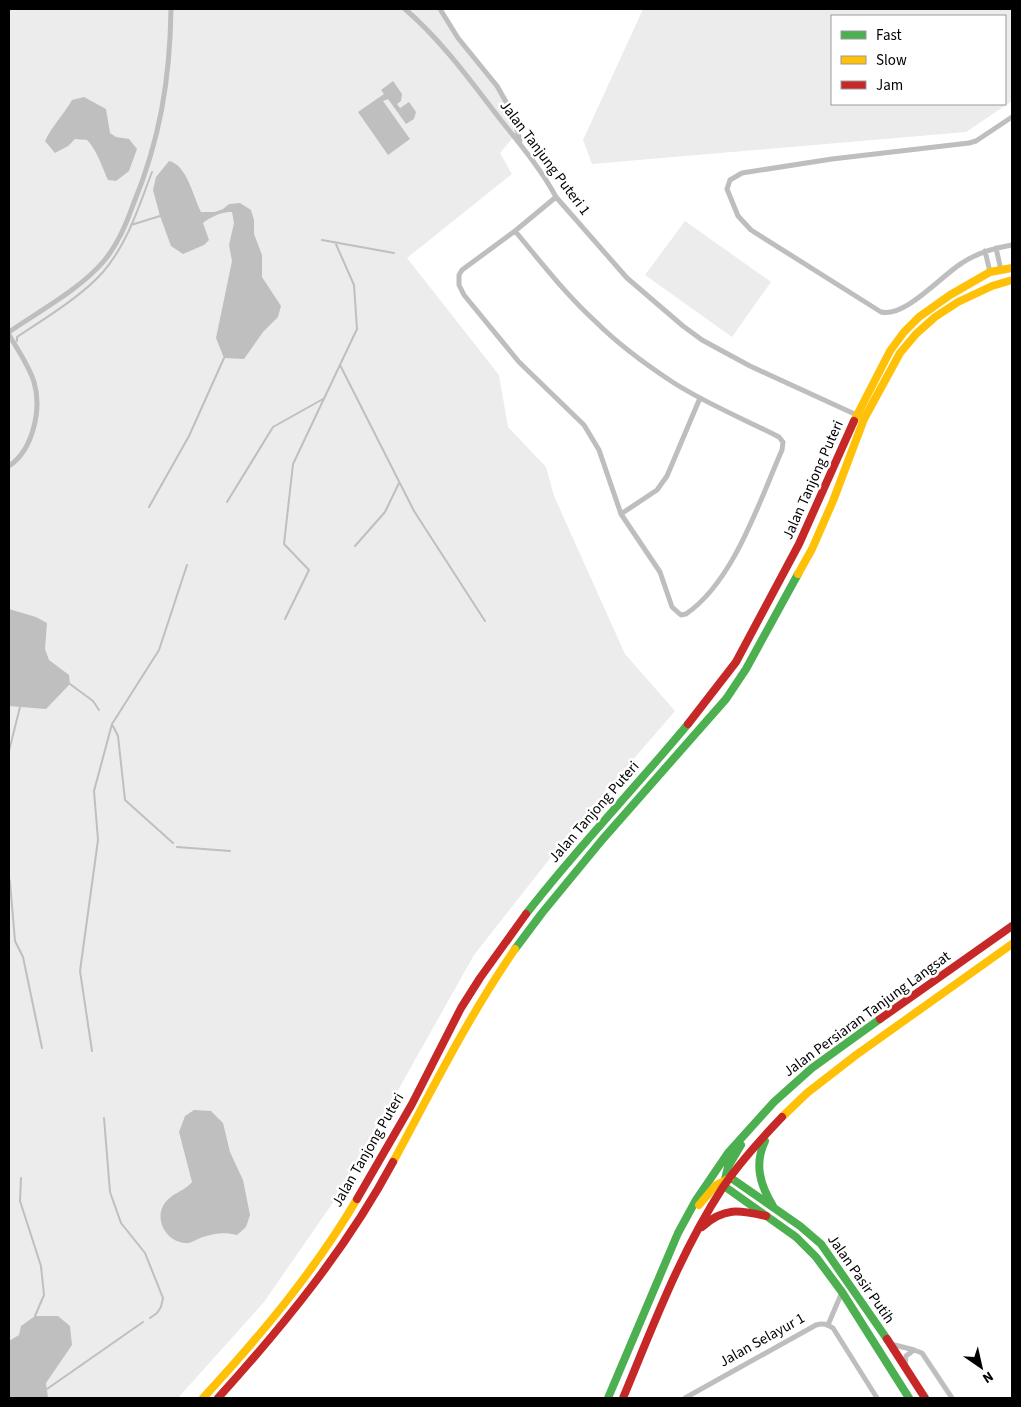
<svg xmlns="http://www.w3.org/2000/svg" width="1021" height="1407" viewBox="0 0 1021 1407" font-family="'Source Sans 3',sans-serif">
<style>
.green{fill:#ececec;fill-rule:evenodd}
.water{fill:#bfbfbf}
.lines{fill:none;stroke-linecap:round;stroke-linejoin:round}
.stream{stroke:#bfbfbf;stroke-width:2}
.street{stroke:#bebebe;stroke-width:5}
.fast{stroke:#4caf50;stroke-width:8}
.slow{stroke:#ffc107;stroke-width:8}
.jam{stroke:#c62828;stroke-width:8}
.labels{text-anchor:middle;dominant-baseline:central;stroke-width:5;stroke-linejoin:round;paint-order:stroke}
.street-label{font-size:15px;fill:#000;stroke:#fff}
</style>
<rect width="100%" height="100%" fill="#fff"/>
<!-- green -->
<path class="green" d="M 9,9 L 440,9 C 459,47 498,74 513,114 C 515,120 516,127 517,133 L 500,153 L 512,174 L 407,258 L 499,375 L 508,427 L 546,467 L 554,496 L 625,654 L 675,711 L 574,828 L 474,955 L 343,1188 L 264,1302 L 178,1398 L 9,1398 Z
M 643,9 L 1012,9 L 1012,101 L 966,132 L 592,164 L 583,140 ZM 832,16 L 1005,16 L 1005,104 L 832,104 Z
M 685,221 L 771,282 L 732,337 L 645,275 Z"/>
<!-- water -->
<path class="water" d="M 393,81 L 402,94 L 401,101 L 397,104 L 400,108 L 409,102 L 416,112 L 414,119 L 406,124 L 388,99 L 383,101 L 410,139 L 388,155 L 358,112 L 384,94 L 381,90 Z
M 84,97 L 106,109 L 110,133 L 116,137 L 129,139 L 137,149 L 129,171 L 116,181 L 108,180 C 102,167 97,150 87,140 L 75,139 L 68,146 L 55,153 L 45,141 C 52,126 64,114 72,100 Z
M 169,161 C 187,165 193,196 201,212 L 215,212 L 223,209 L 229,204 L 240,203 L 251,210 L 254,220 L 254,234 L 262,255 L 262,277 L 281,306 L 278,317 L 263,332 L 244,359 L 224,358 L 216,338 L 232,261 L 229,245 L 234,223 L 232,212 C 223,211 210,217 203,223 L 209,240 L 204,245 L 183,254 L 171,246 L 160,216 L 153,190 L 156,177 Z
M 9,609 L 36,617 L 47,623 L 45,649 L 49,660 L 69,675 L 70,684 L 46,709 L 9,706 Z
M 194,1110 L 211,1111 L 223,1123 L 230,1152 L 243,1180 L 250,1215 L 246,1227 L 237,1235 C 225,1232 215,1233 203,1237 C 197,1239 190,1244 185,1243 C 167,1242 155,1221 163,1206 C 170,1193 184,1192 192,1182 L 179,1132 L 185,1116 Z
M 35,1316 L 58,1316 L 70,1326 L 72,1345 L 46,1383 L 48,1398 L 9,1398 L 9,1341 L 19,1335 L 21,1326 Z"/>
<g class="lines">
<!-- stream -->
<path class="stream" d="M 131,225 L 160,216
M 322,240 L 394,253
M 17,341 L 17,337 C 44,319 82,296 103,272 C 128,243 139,206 152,172
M 340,365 L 414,511 L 485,621
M 227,502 L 273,427 L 323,399
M 149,507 L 189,436 L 224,358
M 355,546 L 385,512 L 399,483
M 285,619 L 309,570 L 284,544 L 293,464 L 357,329 L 354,285 L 335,242
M 70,684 L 93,701 L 99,710
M 113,726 L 118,736 L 125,800 L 173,843
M 9,751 L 20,707
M 177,847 L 230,851
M 9,878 L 10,882 L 15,941 L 23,957 L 42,1048
M 92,1051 L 80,971 L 98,840 L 94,791 L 112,724 L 159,650 L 187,565
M 104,1118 L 110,1192 L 121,1223 L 145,1253 L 163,1298 L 161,1307 L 157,1313 L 150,1318
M 21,1178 L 20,1201 L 41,1266 L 44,1295 L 35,1316
M 47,1389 L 143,1322"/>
<!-- street -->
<path class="street" d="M 405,9 C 442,41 470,80 500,119 C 520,144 541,169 556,197 L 627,278 L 683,326 L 702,340 L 750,366 L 859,416
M 440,9 L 458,38 L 497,86 L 513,114 L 520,141
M 1012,117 L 976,141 L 969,143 L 832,159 L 742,173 L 730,180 L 727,189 L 738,216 L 751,230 L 881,312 C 905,318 942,275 962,263 C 977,253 994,248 1012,245
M 515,231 C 541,262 566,295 596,322 C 618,344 648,366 674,383 C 707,404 744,419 779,437 L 783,442 L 782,450 C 759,502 734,581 686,614 L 681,615 L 672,607 L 660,572 L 621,514 L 599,450 L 584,425 L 519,362 L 464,295 L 459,285 L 459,275 L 462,270 L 515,231 L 556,197
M 996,248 L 1001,270
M 985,251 L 990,272
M 9,332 C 38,312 80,289 103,262 C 117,246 126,225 133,205 C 160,140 170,79 171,9
M 9,335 C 18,350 29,366 34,382 C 42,409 33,450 9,466
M 621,514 L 657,490 L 667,476 L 700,398
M 828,1325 L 842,1292
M 891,1344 L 914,1350 L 922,1353 L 952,1398
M 905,1365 L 906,1356 L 914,1350
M 685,1398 L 816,1325 C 823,1323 827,1324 833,1328 L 877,1398"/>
<!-- fast -->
<path class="fast" d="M 526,914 C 577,848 635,788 688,724
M 515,949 L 542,913 L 602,840 L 726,699 L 746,669 L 798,574
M 765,1141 C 754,1164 760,1185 773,1206
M 731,1178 L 800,1226 L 821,1244 L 887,1339
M 724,1183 L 728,1167 L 741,1145
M 724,1186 L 796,1237 L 816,1257 L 842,1292 L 909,1398
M 608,1398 L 678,1233 L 696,1200 L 728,1153 L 774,1102 L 812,1068 L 880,1019"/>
<!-- slow -->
<path class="slow" d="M 854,421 L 890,351 L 904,332 L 919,317 L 950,295 L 990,272 L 1012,268
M 798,574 L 812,549 L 833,501 L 864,419 L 900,353 L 916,334 L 935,317 L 958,302 L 992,286 L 1012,280
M 782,1117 L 807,1093 L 856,1055 L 1012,944
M 393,1162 C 432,1090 468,1017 515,949
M 699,1205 L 716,1185 L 730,1178
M 203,1398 C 260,1336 314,1272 357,1199"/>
<!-- jam -->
<path class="jam" d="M 688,724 L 736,662 L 799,544 L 854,421
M 880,1019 L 1012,926
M 357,1199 L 412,1104 L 461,1008 L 480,978 L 526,914
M 702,1227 C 724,1207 739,1210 766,1216
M 887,1339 L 925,1398
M 218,1398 C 284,1325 347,1248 393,1162
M 623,1398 C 653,1326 680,1253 723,1187 C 740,1162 761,1139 782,1117"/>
</g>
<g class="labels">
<!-- street labels -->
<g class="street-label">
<text transform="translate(545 158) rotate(53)">Jalan Tanjung Puteri 1</text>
<text transform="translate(813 480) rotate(-66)">Jalan Tanjong Puteri</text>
<text transform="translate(594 812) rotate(-49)">Jalan Tanjong Puteri</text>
<text transform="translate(867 1014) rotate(-36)">Jalan Persiaran Tanjung Langsat</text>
<text transform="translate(368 1150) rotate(-60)">Jalan Tanjong Puteri</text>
<text transform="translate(861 1279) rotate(55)">Jalan Pasir Putih</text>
<text transform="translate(762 1340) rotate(-29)">Jalan Selayur 1</text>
</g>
</g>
<!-- border -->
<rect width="1021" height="1407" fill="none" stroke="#000000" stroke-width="20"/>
<!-- legend -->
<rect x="831" y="15" width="175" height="90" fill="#ffffff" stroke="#999999"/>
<rect x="841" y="31" width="25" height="8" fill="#4caf50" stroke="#999999"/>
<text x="876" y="40" font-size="15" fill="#000000">Fast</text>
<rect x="841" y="56" width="25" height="8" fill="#ffc107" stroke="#999999"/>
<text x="876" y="65" font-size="15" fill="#000000">Slow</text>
<rect x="841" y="81" width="25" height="8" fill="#c62828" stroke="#999999"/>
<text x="876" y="90" font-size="15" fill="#000000">Jam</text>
<!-- north arrow -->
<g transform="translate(981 1367) rotate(146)" stroke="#ffffff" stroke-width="4" paint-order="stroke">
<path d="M0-4L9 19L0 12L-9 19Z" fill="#000000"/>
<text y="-8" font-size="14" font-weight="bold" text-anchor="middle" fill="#000000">N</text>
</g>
</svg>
